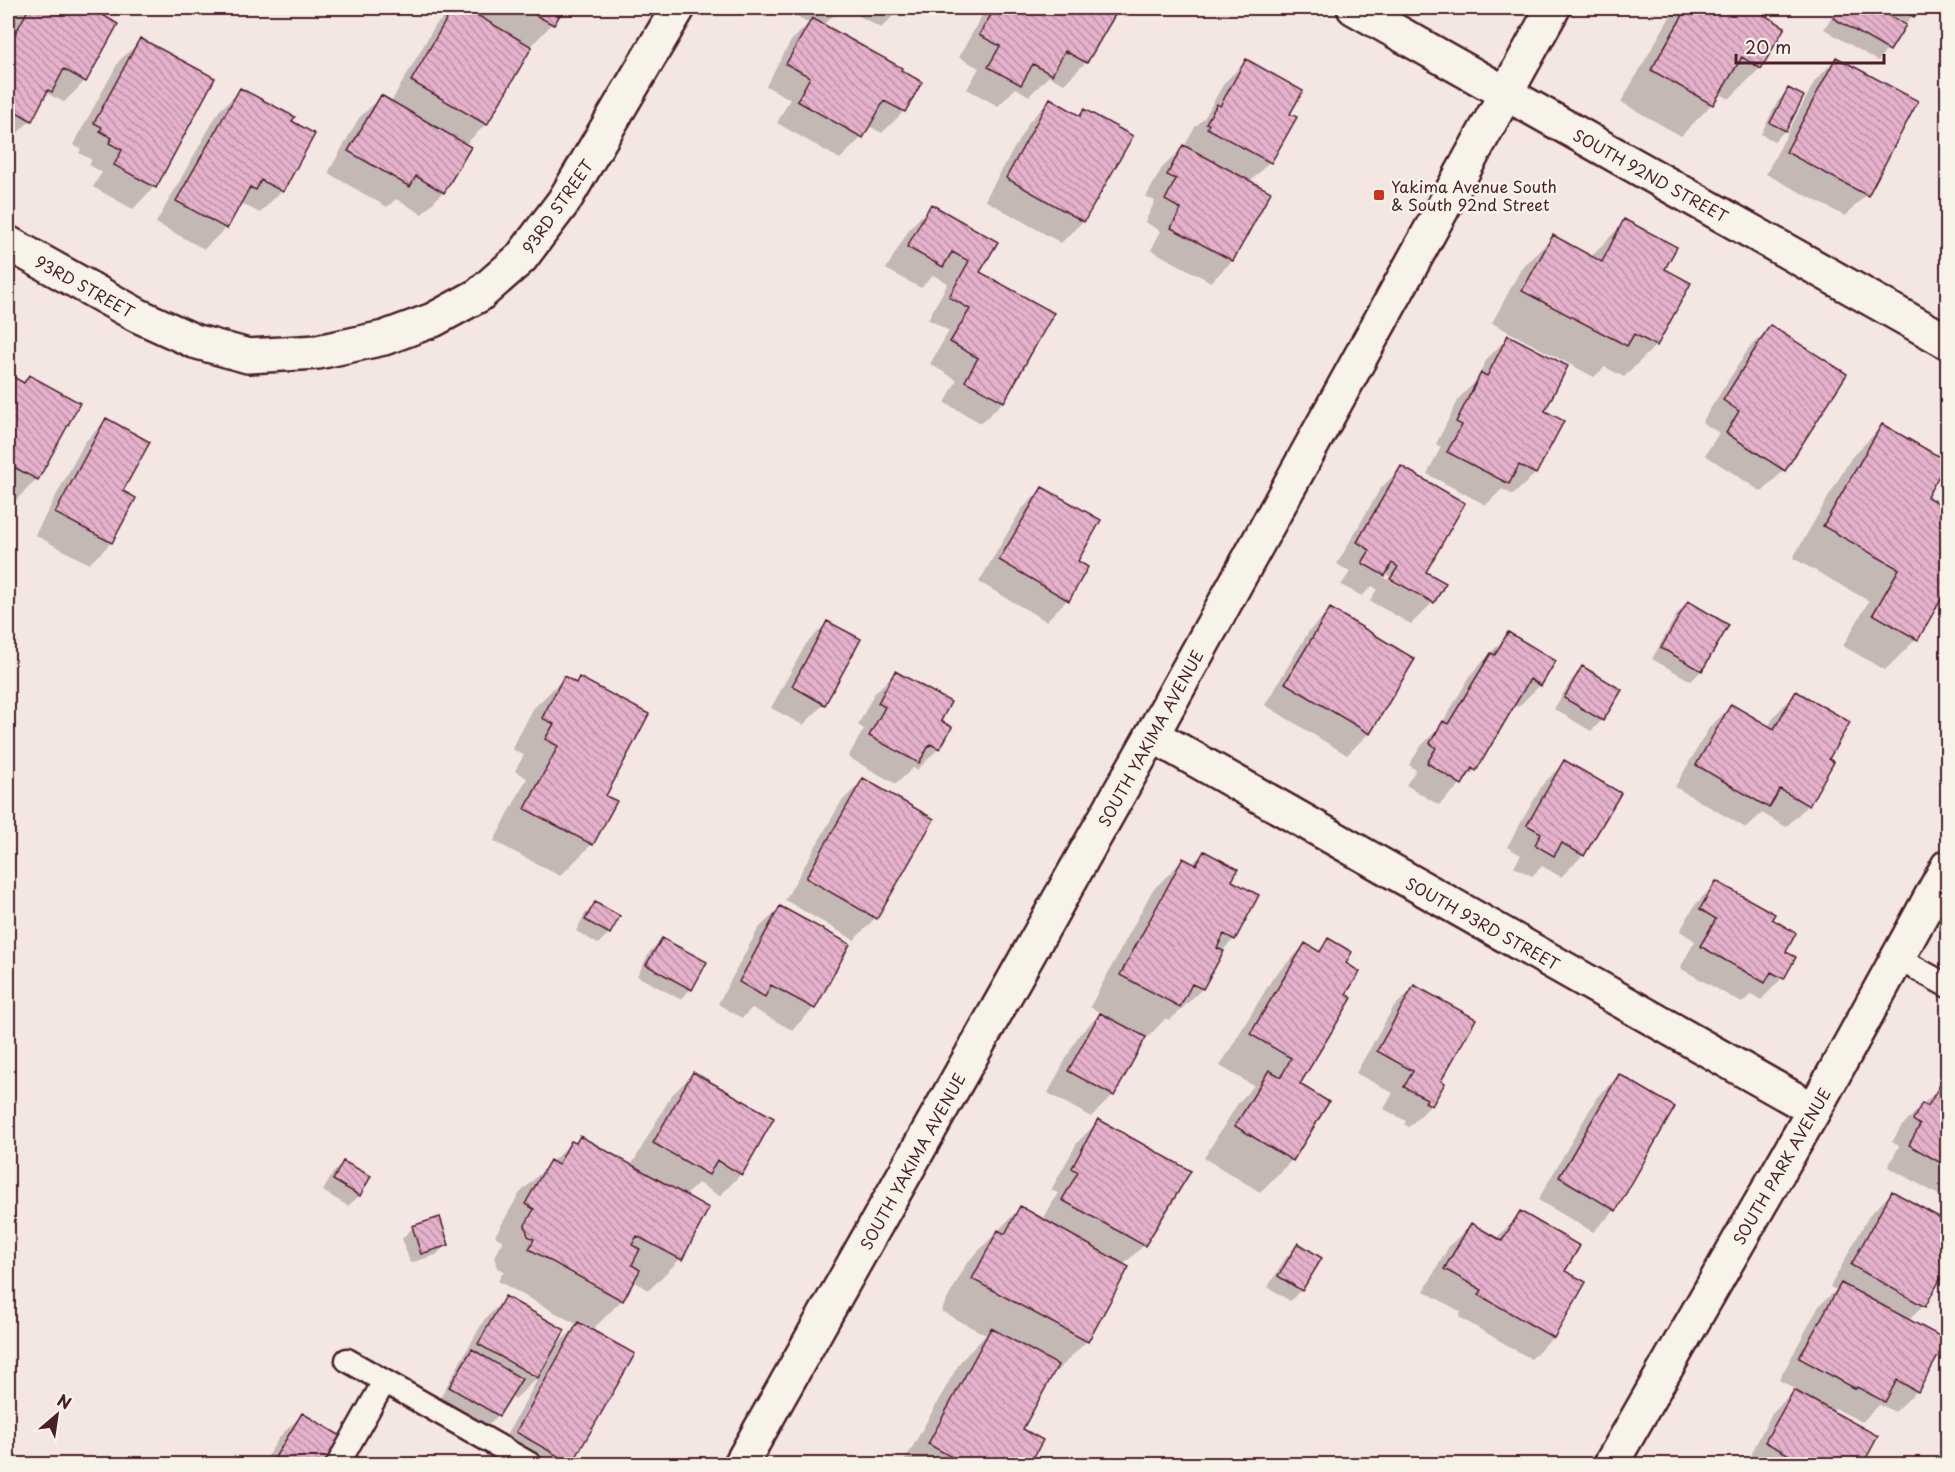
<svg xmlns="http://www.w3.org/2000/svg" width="1955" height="1472" viewBox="0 0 1955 1472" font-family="'Playpen Sans',sans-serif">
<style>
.shadow{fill:#0003;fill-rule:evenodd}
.building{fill:url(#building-back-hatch);stroke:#4a1f2b;stroke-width:1.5}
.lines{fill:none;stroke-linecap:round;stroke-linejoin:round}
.lane-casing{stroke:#4a1f2b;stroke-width:27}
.street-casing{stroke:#4a1f2b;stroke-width:38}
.secondary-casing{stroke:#4a1f2b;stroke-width:38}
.lane{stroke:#f7f3e8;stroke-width:22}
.street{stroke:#f7f3e8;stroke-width:33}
.secondary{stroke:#f7f3e8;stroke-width:33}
.poi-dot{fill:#c8321e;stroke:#f7f3e8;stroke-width:2}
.labels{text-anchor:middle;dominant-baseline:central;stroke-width:5;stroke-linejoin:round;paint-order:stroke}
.street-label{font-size:16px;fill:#4a1f2b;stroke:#f7f3e8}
.poi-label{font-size:16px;fill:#4a1f2b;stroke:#f7f3e8;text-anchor:start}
</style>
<defs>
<pattern id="building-back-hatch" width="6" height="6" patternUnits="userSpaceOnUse" patternTransform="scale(1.5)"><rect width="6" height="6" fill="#e6b1cc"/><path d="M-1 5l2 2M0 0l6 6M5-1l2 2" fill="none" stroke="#bc8fa6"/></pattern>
</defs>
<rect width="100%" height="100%" fill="#f4e6e2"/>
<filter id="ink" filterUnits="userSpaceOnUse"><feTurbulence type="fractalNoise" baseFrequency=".0167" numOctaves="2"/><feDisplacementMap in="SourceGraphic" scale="12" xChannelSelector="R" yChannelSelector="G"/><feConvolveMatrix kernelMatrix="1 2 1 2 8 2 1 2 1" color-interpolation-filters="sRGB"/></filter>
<g filter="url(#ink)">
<!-- shadow -->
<path class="shadow" d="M 20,8 L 95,9 L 85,81 L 64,102 L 48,94 L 31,120 L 9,141 L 8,31 Z
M 453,8 L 562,8 L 552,24 L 531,46 L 486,124 L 465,145 L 443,192 L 422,214 L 396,199 L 387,207 L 328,173 L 359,118 L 381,97 L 391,102 L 435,26 Z
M 794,8 L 841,8 L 823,25 L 920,83 L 904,111 L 882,133 L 869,126 L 862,137 L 840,159 L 777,123 L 790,99 L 766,86 L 791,41 L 809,23 L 791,13 Z
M 845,8 L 901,8 L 881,28 Z
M 986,8 L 1117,8 L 1086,62 L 1064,84 L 1049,76 L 1029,96 L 1016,88 L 998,106 L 967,89 L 979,68 L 959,57 Z
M 1675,8 L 1767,8 L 1762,16 L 1760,68 L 1729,99 L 1719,93 L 1712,104 L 1681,136 L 1621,102 Z
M 1837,8 L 1918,8 L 1878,61 L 1824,29 Z
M 141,40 L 213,79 L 154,187 L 133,209 L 93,187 L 102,172 L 89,165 L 92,160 L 79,153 L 81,149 L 73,145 L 119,61 Z
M 1836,59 L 1866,195 L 1845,216 L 1766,174 L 1815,81 Z
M 1246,61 L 1269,162 L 1250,182 L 1232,261 L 1211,282 L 1151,250 L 1161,231 L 1145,222 L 1155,201 L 1146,197 L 1162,168 L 1184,147 L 1195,127 L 1205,117 L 1224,83 Z
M 241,90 L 313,134 L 281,191 L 260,213 L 241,203 L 226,228 L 204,249 L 156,223 L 219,111 Z
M 1788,90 L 1802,97 L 1785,131 L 1774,141 L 1761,134 L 1778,101 Z
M 1050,100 L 1078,117 L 1084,110 L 1083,221 L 1061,243 L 985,200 L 1029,122 Z
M 931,206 L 978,273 L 1052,314 L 1003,402 L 981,423 L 945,403 L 957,380 L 930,364 L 949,331 L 928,319 L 948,283 L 933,275 L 921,288 L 886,269 L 910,228 Z
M 1625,221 L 1663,270 L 1656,345 L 1624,377 L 1605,367 L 1594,377 L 1492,323 L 1521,269 L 1553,237 L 1591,257 Z
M 1770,327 L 1784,470 L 1762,492 L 1705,455 L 1719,433 L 1702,422 L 1749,348 Z
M 1508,337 L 1543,412 L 1562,422 L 1535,474 L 1513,495 L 1502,489 L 1486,505 L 1427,474 L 1441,447 L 1436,444 L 1460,397 L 1475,382 L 1487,359 Z
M 8,376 L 22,384 L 29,377 L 37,479 L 15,501 L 8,497 Z
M 106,420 L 121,492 L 134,499 L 111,543 L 89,564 L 35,535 L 85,442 Z
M 1882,426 L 1916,639 L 1885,670 L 1843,646 L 1869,601 L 1793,558 L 1851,458 Z
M 1401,468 L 1433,602 L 1411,624 L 1370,601 L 1377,589 L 1372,586 L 1362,596 L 1341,585 L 1350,572 L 1337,564 L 1380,489 ZM 1385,574 L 1409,587 L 1409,591 L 1383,577 Z
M 1042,489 L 1076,561 L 1067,600 L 1046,621 L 979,582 L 1021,510 Z
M 1688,603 L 1727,625 L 1701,671 L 1691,681 L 1652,659 L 1677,614 Z
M 1330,610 L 1369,733 L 1347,755 L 1265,705 L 1309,631 Z
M 827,623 L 824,704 L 803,725 L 771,708 L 806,644 Z
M 1508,634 L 1540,685 L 1518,707 L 1514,704 L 1474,771 L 1439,805 L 1406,785 L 1416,770 L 1409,765 L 1422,745 L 1440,727 L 1470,676 Z
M 1582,668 L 1620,691 L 1602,720 L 1591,731 L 1554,709 L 1572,679 Z
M 895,673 L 939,722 L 950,728 L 939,748 L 917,770 L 913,768 L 896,784 L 848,757 L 864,729 L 858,725 L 874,694 Z
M 564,678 L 575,684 L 579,679 L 604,796 L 592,844 L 560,876 L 494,841 L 527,778 L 515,771 L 524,755 L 512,749 L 533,709 Z
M 1796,693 L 1827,760 L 1808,805 L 1786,827 L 1762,813 L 1746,828 L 1675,787 L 1709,728 L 1731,706 L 1768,727 L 1775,715 Z
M 1565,762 L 1583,855 L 1561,877 L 1542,866 L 1532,876 L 1514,867 L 1521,855 L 1507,847 L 1543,784 Z
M 863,780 L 932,819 L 875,918 L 854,940 L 785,900 L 841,802 Z
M 1204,853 L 1230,882 L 1257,896 L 1234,939 L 1221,952 L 1202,989 L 1170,1020 L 1166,1018 L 1147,1038 L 1145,1036 L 1113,1095 L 1091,1117 L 1048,1093 L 1078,1036 L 1101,1013 L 1090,1007 L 1152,891 L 1183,860 L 1192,864 Z
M 1716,883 L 1770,920 L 1784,952 L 1794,958 L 1782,978 L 1761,1000 L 1751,994 L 1742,1003 L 1680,968 L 1695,941 L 1680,931 L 1695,905 Z
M 595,904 L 609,933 L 598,944 L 576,931 L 585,914 Z
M 780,908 L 814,1008 L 792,1030 L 752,1008 L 742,1018 L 718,1004 L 758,929 Z
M 662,940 L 691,989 L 680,999 L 637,976 L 651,950 Z
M 1329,940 L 1344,963 L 1344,995 L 1298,1084 L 1327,1102 L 1292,1160 L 1260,1192 L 1204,1158 L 1238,1103 L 1254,1086 L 1220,1066 L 1274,976 L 1306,944 L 1317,952 Z
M 1414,987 L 1439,1082 L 1431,1105 L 1409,1127 L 1404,1124 L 1406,1121 L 1384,1109 L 1393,1093 L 1356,1073 L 1393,1008 Z
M 693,1074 L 741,1174 L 720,1196 L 698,1183 L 685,1196 L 680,1259 L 649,1290 L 632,1281 L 622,1300 L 591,1331 L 571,1464 L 513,1464 L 496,1454 L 540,1375 L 515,1399 L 510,1396 L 498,1415 L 488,1426 L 440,1398 L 484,1320 L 506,1298 L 555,1347 L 578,1325 L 498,1281 L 504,1271 L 497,1268 L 494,1257 L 503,1241 L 495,1236 L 519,1194 L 571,1143 L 574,1144 L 580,1138 L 631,1166 L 671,1096 Z
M 1619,1075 L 1615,1210 L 1593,1232 L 1538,1200 L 1597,1097 Z
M 1940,1087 L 1948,1091 L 1948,1200 L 1888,1167 L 1899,1146 L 1892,1142 L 1901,1127 Z
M 1098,1121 L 1189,1171 L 1144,1245 L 1123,1265 L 1127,1267 L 1087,1341 L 1055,1373 L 1053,1372 L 1021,1430 L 1041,1441 L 1028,1464 L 903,1464 L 960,1362 L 986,1335 L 941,1311 L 967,1263 L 1020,1208 L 1042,1221 L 1058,1193 L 1051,1190 L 1077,1143 Z
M 344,1163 L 369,1177 L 359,1196 L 348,1206 L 323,1191 L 333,1173 Z
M 1892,1193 L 1923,1306 L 1908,1321 L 1917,1391 L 1895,1412 L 1880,1404 L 1862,1422 L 1835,1408 L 1831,1412 L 1876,1436 L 1861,1464 L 1746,1464 L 1772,1413 L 1796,1389 L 1779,1380 L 1819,1306 L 1836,1290 L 1830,1287 L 1870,1214 Z
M 1520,1213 L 1563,1271 L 1553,1337 L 1531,1359 L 1459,1317 L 1461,1312 L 1424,1291 L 1449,1246 L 1471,1225 L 1496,1239 Z
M 413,1228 L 447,1244 L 436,1255 L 410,1263 L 402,1238 Z
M 1298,1245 L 1301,1290 L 1290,1301 L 1268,1287 L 1287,1256 Z
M 302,1415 L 339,1437 L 322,1464 L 263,1464 L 280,1436 Z"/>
<!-- building -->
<path class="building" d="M 29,8 L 96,8 L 96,11 L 118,24 L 86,82 L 64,69 L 52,92 L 48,90 L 32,121 L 8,107 L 8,47 Z
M 453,8 L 465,8 L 532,47 L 487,125 L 411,81 Z
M 522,8 L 564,8 L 554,25 Z
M 995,8 L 1119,8 L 1087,63 L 1065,51 L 1052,75 L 1033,64 L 1021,85 L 988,67 L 1000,46 L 979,35 Z
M 1687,8 L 1769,8 L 1764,15 L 1785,27 L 1761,69 L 1742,57 L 1713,105 L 1651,70 Z
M 1840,8 L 1876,8 L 1906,25 L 1890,51 L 1833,18 Z
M 1898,8 L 1920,8 L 1914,17 Z
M 812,18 L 902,68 L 901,70 L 922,82 L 905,112 L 884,101 L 863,138 L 797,101 L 810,77 L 786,64 Z
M 140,38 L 215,78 L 156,188 L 114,165 L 122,150 L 109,143 L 112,138 L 100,131 L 102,127 L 94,123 Z
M 1836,57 L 1918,101 L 1868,196 L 1786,152 Z
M 1246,59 L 1303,91 L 1290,114 L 1297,117 L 1271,163 L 1207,128 L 1209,124 L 1206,123 L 1217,104 L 1220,106 Z
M 240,88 L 295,117 L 292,121 L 315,134 L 283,192 L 261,180 L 256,190 L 250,187 L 227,229 L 176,201 Z
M 1788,88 L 1804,96 L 1786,131 L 1770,123 Z
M 381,95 L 471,147 L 444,193 L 416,176 L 410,187 L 348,151 Z
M 1050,98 L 1080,116 L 1084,109 L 1133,136 L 1084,222 L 1006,178 Z
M 1183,145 L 1271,192 L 1233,261 L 1171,228 L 1181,209 L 1165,200 L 1176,179 L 1167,175 Z
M 931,204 L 998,242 L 980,272 L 1054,313 L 1004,402 L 965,381 L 978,358 L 950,342 L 970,309 L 949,297 L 969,261 L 952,252 L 943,267 L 907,247 Z
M 1624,219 L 1677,247 L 1665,269 L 1691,283 L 1657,346 L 1634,334 L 1627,346 L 1522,291 L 1553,235 L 1602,262 Z
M 1770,325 L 1847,374 L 1785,471 L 1726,433 L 1739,411 L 1723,400 Z
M 1508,335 L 1568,366 L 1545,411 L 1564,421 L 1536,474 L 1519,465 L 1509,484 L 1447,452 L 1462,425 L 1456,422 L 1481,373 L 1487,376 Z
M 8,374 L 24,383 L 29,375 L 80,403 L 38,480 L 12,466 L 8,474 Z
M 106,418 L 150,442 L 123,491 L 136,498 L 112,543 L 55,513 Z
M 1882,424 L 1947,461 L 1927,497 L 1948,508 L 1948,587 L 1918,640 L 1873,614 L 1899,569 L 1823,526 Z
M 1401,466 L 1465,503 L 1426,572 L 1446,583 L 1434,603 L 1390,579 L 1398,567 L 1392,563 L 1385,576 L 1362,563 L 1370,550 L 1357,542 Z
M 1042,487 L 1101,520 L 1078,561 L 1088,567 L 1069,601 L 999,560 Z
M 1688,601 L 1729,625 L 1702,671 L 1661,648 Z
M 1330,608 L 1415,659 L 1370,734 L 1285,683 Z
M 827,621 L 861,639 L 825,705 L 792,686 Z
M 1508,632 L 1556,661 L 1541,686 L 1530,679 L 1476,771 L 1472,768 L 1462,785 L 1427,763 L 1436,748 L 1430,743 L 1443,721 L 1448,724 L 1491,653 L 1495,655 Z
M 1582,666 L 1622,690 L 1603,721 L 1564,698 Z
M 895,671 L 951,702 L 941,721 L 952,727 L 940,749 L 930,744 L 919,763 L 869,736 L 885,707 L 878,703 Z
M 564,676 L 576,683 L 579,677 L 649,714 L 606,796 L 617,801 L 593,845 L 525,809 L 558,746 L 545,739 L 554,724 L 542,718 Z
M 1796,691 L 1850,722 L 1829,759 L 1834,762 L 1809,806 L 1780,789 L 1769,808 L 1696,765 L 1731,704 L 1774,729 Z
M 1564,760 L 1621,793 L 1584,856 L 1562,843 L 1554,856 L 1535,845 L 1541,833 L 1527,825 Z
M 863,778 L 934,819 L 877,919 L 806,878 Z
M 1204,851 L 1238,869 L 1232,881 L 1259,895 L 1235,940 L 1224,934 L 1217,948 L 1224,951 L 1203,989 L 1192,984 L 1180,1007 L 1120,975 L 1183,858 L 1196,865 Z
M 1716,881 L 1775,914 L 1772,919 L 1796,933 L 1786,952 L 1796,957 L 1784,979 L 1771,972 L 1765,983 L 1700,946 L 1716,919 L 1700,909 Z
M 595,902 L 620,916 L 610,934 L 585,920 Z
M 780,906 L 850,944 L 815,1009 L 771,985 L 765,997 L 739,982 Z
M 662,938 L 707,962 L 692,990 L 646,965 Z
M 1328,938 L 1352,952 L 1346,963 L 1360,972 L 1346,994 L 1352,998 L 1300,1084 L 1329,1102 L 1293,1161 L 1235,1126 L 1269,1070 L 1281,1077 L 1291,1058 L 1250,1034 L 1305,943 L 1320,952 Z
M 1414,985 L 1476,1019 L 1441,1081 L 1445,1083 L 1432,1106 L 1425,1102 L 1427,1099 L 1404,1087 L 1413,1071 L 1377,1051 Z
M 1100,1013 L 1146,1037 L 1114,1096 L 1068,1071 Z
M 693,1072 L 774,1118 L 742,1175 L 717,1160 L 709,1175 L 653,1143 Z
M 1619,1074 L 1675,1107 L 1616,1211 L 1559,1177 Z
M 1940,1085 L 1948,1089 L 1948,1167 L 1909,1145 L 1920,1125 L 1913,1120 L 1922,1103 L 1928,1106 Z
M 1098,1119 L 1191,1171 L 1145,1246 L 1062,1200 L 1078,1172 L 1072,1168 Z
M 580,1136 L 709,1208 L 682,1260 L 637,1236 L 632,1245 L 640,1249 L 632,1265 L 640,1270 L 623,1301 L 529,1249 L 534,1239 L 528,1236 L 525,1225 L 534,1209 L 525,1204 L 550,1160 L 558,1165 L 571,1141 L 576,1143 Z
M 343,1161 L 371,1176 L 360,1196 L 333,1180 Z
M 1892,1191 L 1948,1222 L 1948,1265 L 1925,1307 L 1851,1265 Z
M 1020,1206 L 1129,1267 L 1088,1342 L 972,1279 L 998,1230 L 1005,1234 Z
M 1520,1211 L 1580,1246 L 1565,1271 L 1586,1282 L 1554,1338 L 1479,1295 L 1482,1290 L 1444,1269 L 1471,1223 L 1502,1241 Z
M 440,1217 L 449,1245 L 421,1254 L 412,1226 Z
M 1298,1243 L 1322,1258 L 1302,1291 L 1278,1276 Z
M 1841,1283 L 1947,1340 L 1918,1392 L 1897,1380 L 1885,1402 L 1857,1387 L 1856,1389 L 1799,1358 Z
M 505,1296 L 565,1330 L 538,1378 L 478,1344 Z
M 578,1322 L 635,1354 L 572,1464 L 516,1432 Z
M 991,1328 L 1058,1365 L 1023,1429 L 1043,1440 L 1030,1464 L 964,1464 L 928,1444 Z
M 472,1349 L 522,1379 L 499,1416 L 449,1387 Z
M 1794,1390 L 1878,1436 L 1863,1464 L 1789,1464 L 1793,1457 L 1765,1442 Z
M 302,1413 L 341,1436 L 324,1464 L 271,1464 Z"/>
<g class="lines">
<!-- lane casing -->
<g class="lane-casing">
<path id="lane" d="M 1897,958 L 1948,986
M 347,1360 L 530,1464
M 338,1464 L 384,1382"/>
</g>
<!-- street casing -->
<g class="street-casing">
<path id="street" d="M 1354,8 L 1948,342
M 8,243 L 137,315 L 194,341 L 248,356 L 318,352 L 384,338 L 433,320 L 479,295 L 521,258 L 564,201 L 678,8
M 1152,735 L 1814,1110
M 1611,1464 L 1814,1110 L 1948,866"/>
</g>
<!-- secondary casing -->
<g class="secondary-casing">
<path id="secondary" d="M 741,1464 L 1152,735 L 1553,8"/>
</g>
<!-- lane -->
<use href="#lane" class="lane"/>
<!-- street -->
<use href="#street" class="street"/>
<!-- secondary -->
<use href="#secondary" class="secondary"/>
</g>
</g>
<!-- markers -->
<rect class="poi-dot" x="1373" y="189" width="12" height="12" rx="3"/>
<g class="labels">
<!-- street labels -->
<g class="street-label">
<text transform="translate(1651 175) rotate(29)">SOUTH 92ND STREET</text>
<text transform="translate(557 206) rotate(-55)">93RD STREET</text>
<text transform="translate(85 286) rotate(29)">93RD STREET</text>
<text transform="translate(1150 738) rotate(-61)">SOUTH YAKIMA AVENUE</text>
<text transform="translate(1483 923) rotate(29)">SOUTH 93RD STREET</text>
<text transform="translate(912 1161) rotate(-61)">SOUTH YAKIMA AVENUE</text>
<text transform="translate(1781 1166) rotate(-60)">SOUTH PARK AVENUE</text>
</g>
<!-- poi labels -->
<g class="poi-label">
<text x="1391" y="186">Yakima Avenue South<tspan x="1391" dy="18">&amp; South 92nd Street</tspan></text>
</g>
</g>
<!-- margin -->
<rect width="1955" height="1472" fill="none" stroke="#f7f3e8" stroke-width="30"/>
<rect x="15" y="15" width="1925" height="1442" fill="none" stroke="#4a1f2b" stroke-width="2" filter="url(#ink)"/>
<!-- north arrow -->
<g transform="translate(57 1415) rotate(29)" stroke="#f7f3e8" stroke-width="4.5" paint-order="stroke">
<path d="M0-4.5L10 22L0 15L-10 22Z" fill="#4a1f2b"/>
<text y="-9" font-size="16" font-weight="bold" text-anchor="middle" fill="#4a1f2b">N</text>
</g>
<!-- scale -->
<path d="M1736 54v9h148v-9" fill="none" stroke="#4a1f2b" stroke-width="3"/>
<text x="1745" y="54" font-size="18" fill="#4a1f2b" stroke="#f7f3e8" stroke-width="4.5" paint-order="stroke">20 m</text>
</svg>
